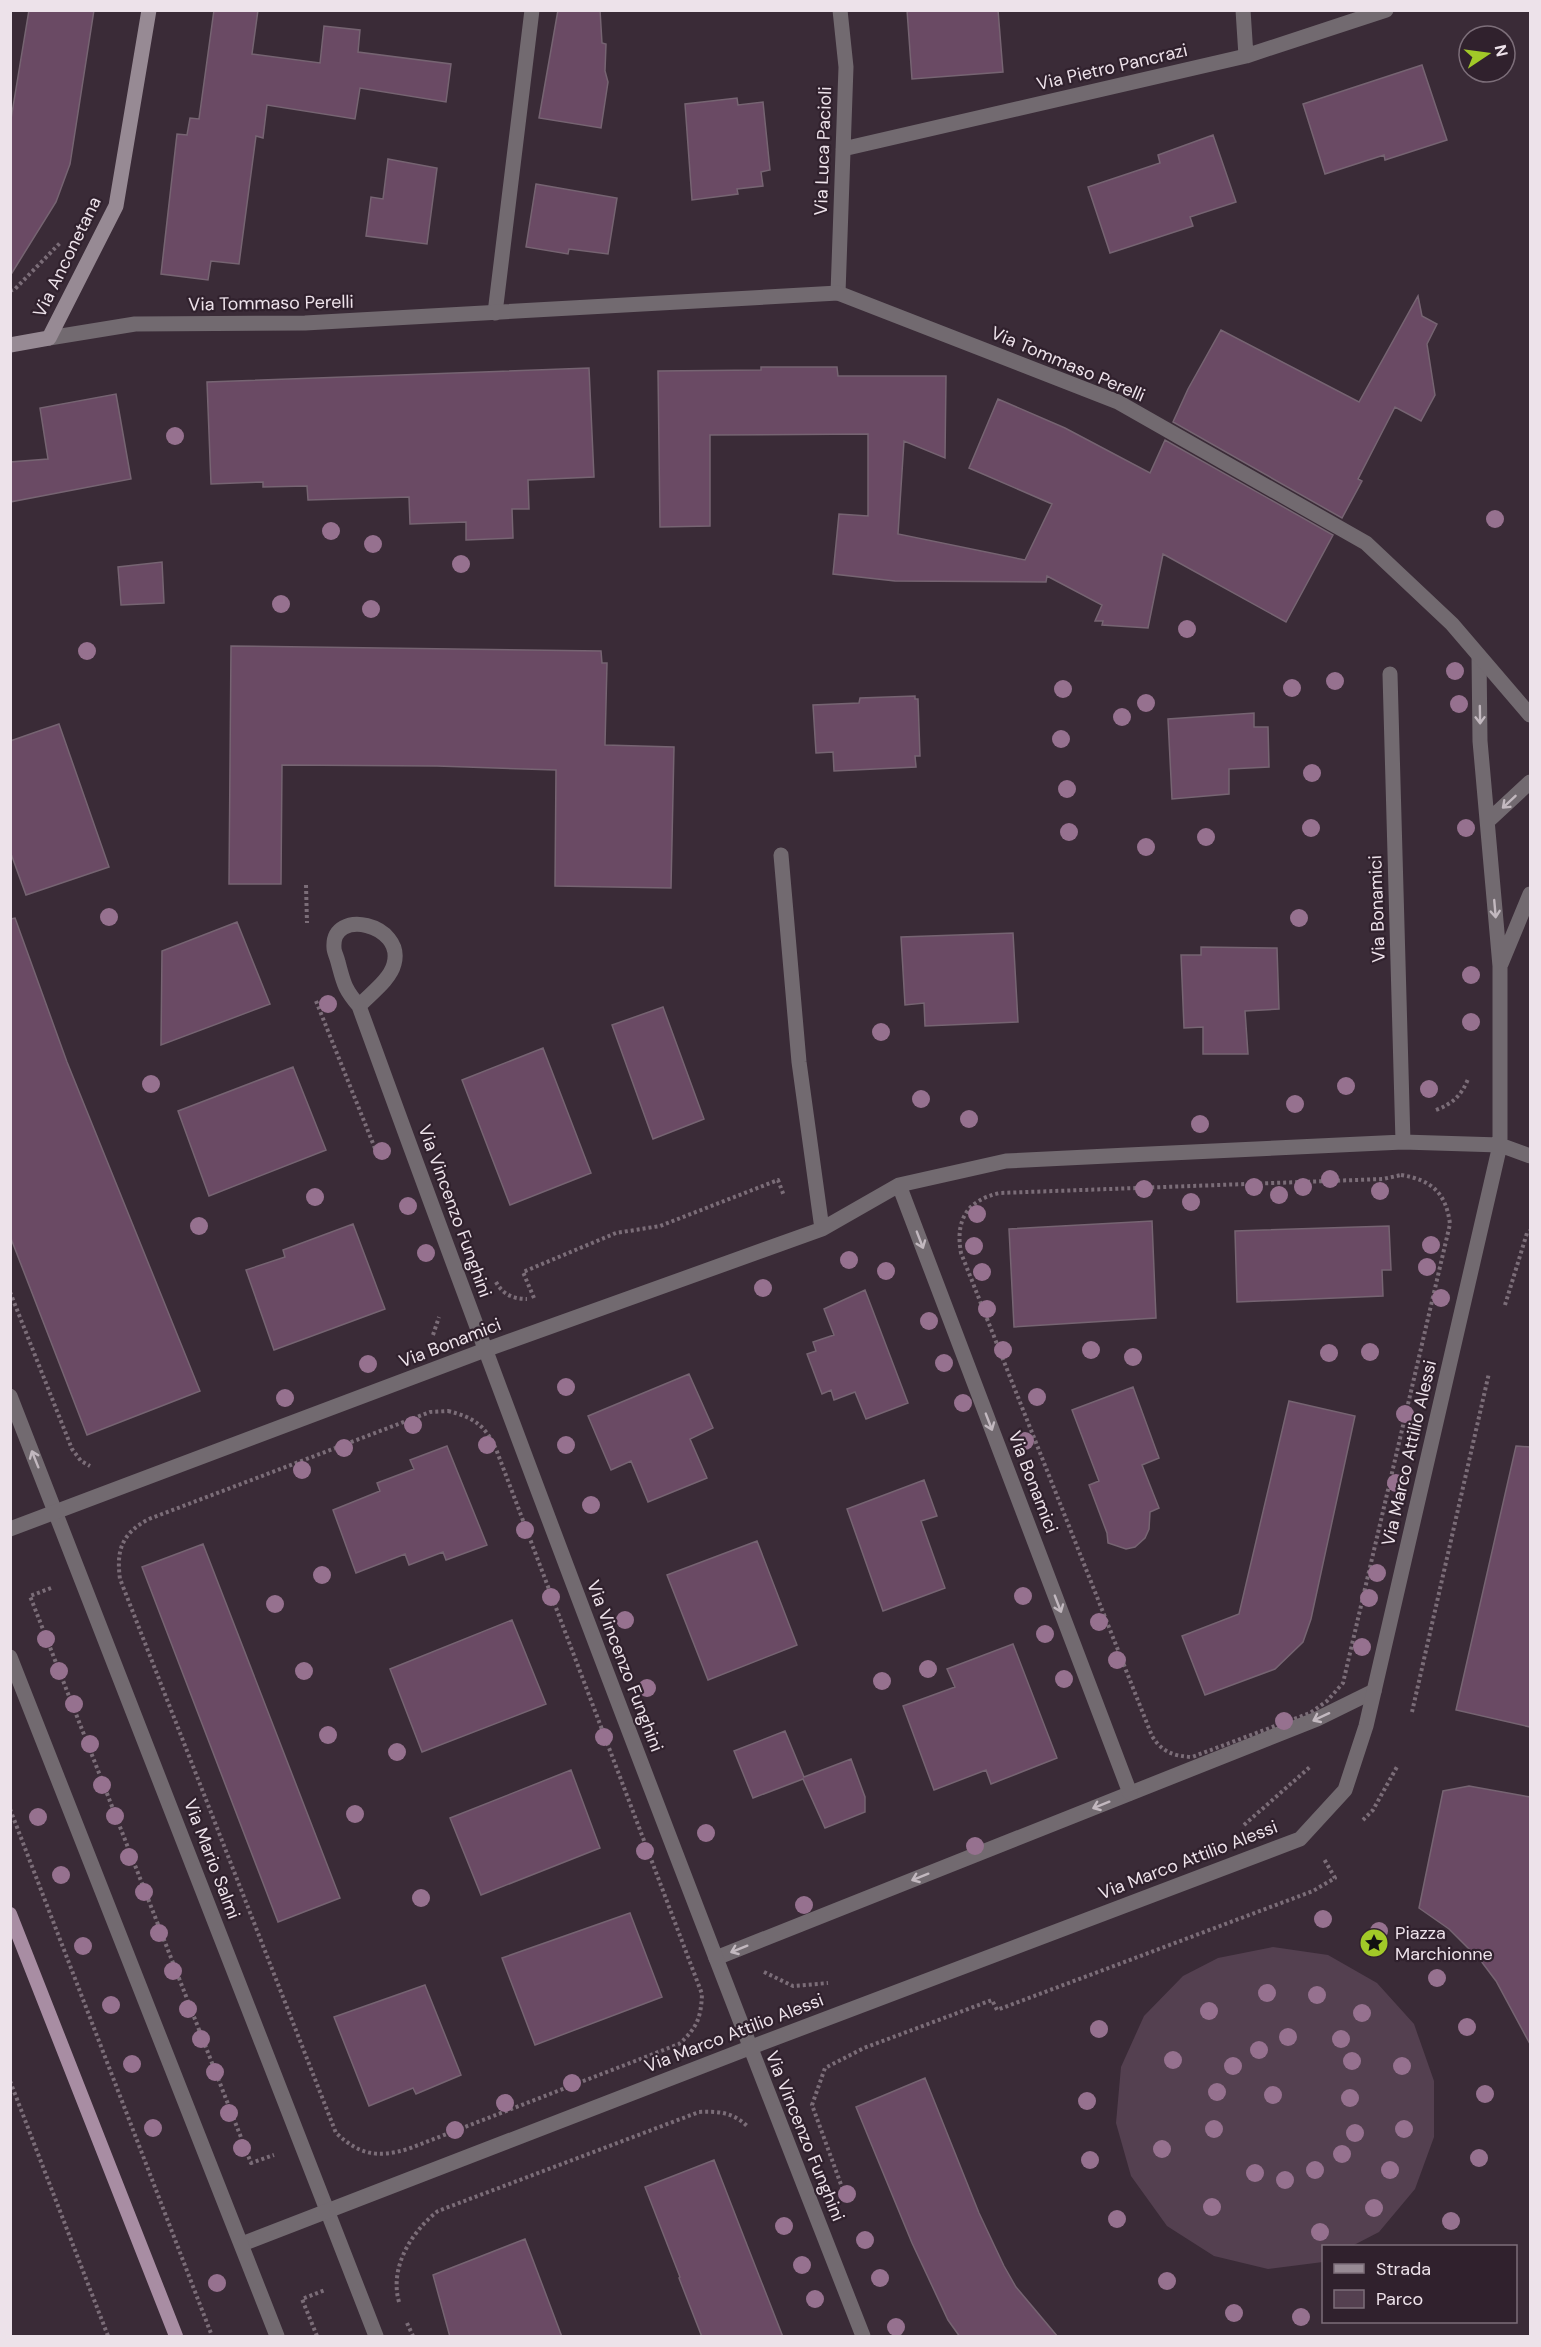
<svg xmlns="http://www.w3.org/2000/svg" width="1541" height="2347" viewBox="0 0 1541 2347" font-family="'DM Sans',sans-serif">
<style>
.green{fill:#544050}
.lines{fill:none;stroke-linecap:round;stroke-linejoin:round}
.stream{stroke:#a88da3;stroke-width:14}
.building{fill:#6a4a64;stroke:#766472;stroke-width:1.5}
.path{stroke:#7b6d78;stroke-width:4;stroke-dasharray:3 3;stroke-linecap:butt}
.service{stroke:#726a70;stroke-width:15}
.minor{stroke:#726a70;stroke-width:15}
.tertiary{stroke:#726a70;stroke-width:15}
.secondary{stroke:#978a94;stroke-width:15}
.tree{fill:#96718f}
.oneway{stroke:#c2b8bf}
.labels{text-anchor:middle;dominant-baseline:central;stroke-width:4.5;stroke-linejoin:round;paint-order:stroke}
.street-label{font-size:18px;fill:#ede2ea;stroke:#30212d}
.poi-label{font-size:18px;fill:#ede2ea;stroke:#30212d;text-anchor:start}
</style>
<rect width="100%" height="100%" fill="#3a2b37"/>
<!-- green -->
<path class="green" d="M 1273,1947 L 1328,1955 L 1377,1983 L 1414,2024 L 1434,2081 L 1434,2137 L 1415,2189 L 1379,2232 L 1352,2246 L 1324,2246 L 1323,2262 L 1268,2269 L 1214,2256 L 1167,2226 L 1131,2176 L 1116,2123 L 1121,2067 L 1144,2016 L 1183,1976 L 1218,1958 Z"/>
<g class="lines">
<!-- stream -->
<path class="stream" d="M 10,1914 L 176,2336"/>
</g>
<!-- building -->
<path class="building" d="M 29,10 L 94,10 L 70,164 L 56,202 L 10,276 L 10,125 Z
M 214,10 L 258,10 L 252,54 L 320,63 L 324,26 L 360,30 L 358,52 L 451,64 L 446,102 L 360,88 L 355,119 L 267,105 L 263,138 L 256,136 L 239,264 L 211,261 L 208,280 L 161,274 L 177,134 L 187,135 L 190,118 L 199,119 Z
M 558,10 L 600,10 L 602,43 L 606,44 L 605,71 L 608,82 L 601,128 L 539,118 Z
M 907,10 L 998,10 L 1003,72 L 912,79 Z
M 1422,65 L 1447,140 L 1385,160 L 1384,155 L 1325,174 L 1303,104 Z
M 737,98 L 738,105 L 763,102 L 770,170 L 761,172 L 763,186 L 737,189 L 738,194 L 692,200 L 685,104 Z
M 1213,135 L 1236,202 L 1190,217 L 1193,226 L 1110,253 L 1088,187 L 1160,163 L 1158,155 Z
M 388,159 L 437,168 L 427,244 L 366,236 L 371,197 L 383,199 Z
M 536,184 L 617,198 L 608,254 L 569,249 L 568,254 L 526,247 Z
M 1418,296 L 1422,316 L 1437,324 L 1427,344 L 1435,395 L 1421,421 L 1395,407 L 1358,479 L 1362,481 L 1342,518 L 1173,422 L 1188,389 L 1221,330 L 1359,402 Z
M 761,367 L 837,367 L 838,376 L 946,376 L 945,458 L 904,441 L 898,534 L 1025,560 L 1052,504 L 969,468 L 998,399 L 1065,428 L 1150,473 L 1165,440 L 1333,535 L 1286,622 L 1163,554 L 1148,628 L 1102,625 L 1103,621 L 1095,621 L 1102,605 L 1047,576 L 1046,582 L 895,581 L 833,574 L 839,514 L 868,516 L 868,434 L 710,435 L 710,526 L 660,527 L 658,371 L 761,370 Z
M 589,368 L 594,477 L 528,480 L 529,509 L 512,509 L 513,538 L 466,540 L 466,522 L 410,524 L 409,497 L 308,500 L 307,486 L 263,487 L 263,482 L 211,484 L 207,382 Z
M 116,394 L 131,479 L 10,502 L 10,462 L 48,459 L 40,408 Z
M 162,562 L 164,603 L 121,605 L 118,567 Z
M 231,646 L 601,651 L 602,663 L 607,663 L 605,745 L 674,747 L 671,888 L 555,886 L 556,770 L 437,766 L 282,765 L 281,884 L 229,884 Z
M 915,696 L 915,699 L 918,699 L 920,756 L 915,756 L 916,767 L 834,771 L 833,752 L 816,753 L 813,705 L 859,703 L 860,698 Z
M 1254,713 L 1254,727 L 1268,727 L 1269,767 L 1229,769 L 1229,794 L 1172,799 L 1168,719 Z
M 59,724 L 109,867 L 26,895 L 10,851 L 10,741 Z
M 15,918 L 67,1062 L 200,1391 L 87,1435 L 10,1236 L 10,919 Z
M 237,922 L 270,1004 L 161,1045 L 162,951 Z
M 1013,933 L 1018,1022 L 925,1026 L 924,1003 L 905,1005 L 901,937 Z
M 1201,947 L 1277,948 L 1279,1009 L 1245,1011 L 1248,1054 L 1203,1054 L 1203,1027 L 1184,1028 L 1181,955 L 1201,955 Z
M 663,1007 L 704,1119 L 653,1139 L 612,1025 Z
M 543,1048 L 591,1173 L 510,1205 L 462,1080 Z
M 293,1067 L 326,1150 L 209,1196 L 178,1111 Z
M 1152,1221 L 1156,1318 L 1014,1327 L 1009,1229 Z
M 353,1224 L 385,1309 L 274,1350 L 246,1270 L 285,1257 L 283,1250 Z
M 1389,1226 L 1391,1270 L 1382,1270 L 1383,1296 L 1237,1302 L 1235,1231 Z
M 865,1290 L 908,1403 L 866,1419 L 855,1392 L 834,1400 L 831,1390 L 822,1394 L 807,1354 L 816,1351 L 813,1342 L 834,1335 L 824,1309 Z
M 689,1374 L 713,1428 L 690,1439 L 707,1478 L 648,1502 L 631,1461 L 611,1470 L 588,1416 Z
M 1133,1387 L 1159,1458 L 1142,1465 L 1159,1508 L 1150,1512 L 1149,1529 L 1145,1538 L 1135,1547 L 1126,1549 L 1108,1543 L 1107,1533 L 1089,1485 L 1099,1481 L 1072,1410 Z
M 1289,1401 L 1355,1416 L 1311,1619 L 1303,1642 L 1275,1669 L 1205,1695 L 1182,1636 L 1239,1614 Z
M 447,1446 L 487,1545 L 446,1560 L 443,1552 L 409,1565 L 405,1554 L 356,1573 L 333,1510 L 380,1491 L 377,1483 L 414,1469 L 410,1460 Z
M 1516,1446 L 1530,1447 L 1530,1727 L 1456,1710 Z
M 924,1480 L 937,1516 L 921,1521 L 945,1588 L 883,1611 L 847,1509 Z
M 757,1541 L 797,1645 L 708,1680 L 667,1575 Z
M 203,1544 L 340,1898 L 278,1922 L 142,1567 Z
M 512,1620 L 546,1704 L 422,1752 L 390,1669 Z
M 1013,1644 L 1057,1758 L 991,1784 L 986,1770 L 934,1790 L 903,1706 L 955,1687 L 947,1669 Z
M 785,1731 L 804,1777 L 851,1759 L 865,1797 L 865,1812 L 825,1828 L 803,1779 L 753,1798 L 734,1751 Z
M 571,1770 L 600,1848 L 481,1895 L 450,1818 Z
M 1469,1786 L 1530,1797 L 1530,2044 L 1496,1981 L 1481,1961 L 1449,1929 L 1419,1908 L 1443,1791 Z
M 630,1913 L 662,1997 L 535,2045 L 502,1958 Z
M 425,1985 L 461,2075 L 416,2094 L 413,2088 L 369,2106 L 334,2017 Z
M 925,2078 L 979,2213 L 1004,2266 L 1016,2287 L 1058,2337 L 960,2337 L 948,2320 L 912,2243 L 856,2107 Z
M 714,2160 L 747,2245 L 783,2337 L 702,2337 L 679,2278 L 680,2277 L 645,2187 Z
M 525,2239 L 562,2337 L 450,2337 L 433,2275 Z"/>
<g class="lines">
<!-- path -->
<path class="path" d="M 10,291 L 15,289 L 61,242
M 306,885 L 307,923
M 316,1001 L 378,1156
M 1436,1110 C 1452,1104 1462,1095 1468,1079
M 1401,1175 C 1432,1180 1446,1193 1450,1224 L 1343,1683 L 1327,1701 L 1310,1713 L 1192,1757 C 1173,1756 1162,1752 1152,1736 L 961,1253 C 955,1220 967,1200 1000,1193 L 1383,1179 Z
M 496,1282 C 503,1295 514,1299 527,1299
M 10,1292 L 72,1449 L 81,1461 L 90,1466
M 534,1298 L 523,1272 L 616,1233 L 660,1226 L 778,1180 L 784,1196
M 1505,1305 L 1527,1233 L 1530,1231
M 433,1335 L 439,1317
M 448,1411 C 473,1417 485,1425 496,1449 L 702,1994 C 701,2018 697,2028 679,2044 L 408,2149 C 377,2158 360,2155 336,2133 L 120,1579 C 116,1550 122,1533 149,1519 L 430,1412 Z
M 51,1588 L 30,1596 L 251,2163 L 274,2155
M 1412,1712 L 1489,1373
M 10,1809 L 212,2336
M 1363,1820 L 1373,1810 L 1398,1765
M 1244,1825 L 1311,1766
M 764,1972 L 793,1986 L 828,1983
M 10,2081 L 108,2336
M 847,2201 L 812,2105 L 825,2068 L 864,2048 L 992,2000 L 997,2010 L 1313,1891 L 1335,1878 L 1324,1859
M 399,2302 C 389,2267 412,2231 438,2211 L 699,2112 C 717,2111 733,2112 747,2126
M 407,2323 L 413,2336
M 894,2323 L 900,2336
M 317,2336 L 302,2299 L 325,2290"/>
<!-- service -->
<path class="service" d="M 495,313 L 532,10
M 10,1396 L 376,2336
M 716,1958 L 1317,1719 L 1374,1691"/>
<!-- minor -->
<path class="minor" d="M 1243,10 L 1246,56
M 843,149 L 1246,56 L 1386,10
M 838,293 L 846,67 L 840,10
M 1390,674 L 1403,1142
M 1488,821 L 1530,782
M 781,855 L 799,1062 L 822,1229
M 1501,964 L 1530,894
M 359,1006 C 370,994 390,980 394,964 C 405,924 331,907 334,948 C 334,952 337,957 338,962 C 344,984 344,988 359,1006 C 521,1452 690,1895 863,2336
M 899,1185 L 1130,1793
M 10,1529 L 485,1350 L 822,1229 L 899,1185 L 1006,1161 L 1128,1155 L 1403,1142 L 1500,1145 L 1530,1156
M 242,2244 L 749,2048 L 1300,1839 L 1345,1790 L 1366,1726 L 1500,1145 L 1500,966 L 1480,741 L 1479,656"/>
<!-- tertiary -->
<path class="tertiary" d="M 49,338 L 135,324 L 305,323 L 838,293 L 1118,402 L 1366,543 L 1452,624 L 1530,715
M 10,1657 L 277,2336"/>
<!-- secondary -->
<path class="secondary" d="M 10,345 L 49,338 L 116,206 L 149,10"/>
</g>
<!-- trees -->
<g class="tree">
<circle cx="175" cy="436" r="9"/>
<circle cx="1495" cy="519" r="9"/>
<circle cx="331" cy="531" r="9"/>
<circle cx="373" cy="544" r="9"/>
<circle cx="461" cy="564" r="9"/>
<circle cx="281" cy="604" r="9"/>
<circle cx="371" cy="609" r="9"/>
<circle cx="1187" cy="629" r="9"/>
<circle cx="87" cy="651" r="9"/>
<circle cx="1455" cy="671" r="9"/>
<circle cx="1335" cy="681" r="9"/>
<circle cx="1292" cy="688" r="9"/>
<circle cx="1063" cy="689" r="9"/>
<circle cx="1146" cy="703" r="9"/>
<circle cx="1459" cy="704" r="9"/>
<circle cx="1122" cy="717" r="9"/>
<circle cx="1061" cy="739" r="9"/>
<circle cx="1312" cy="773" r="9"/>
<circle cx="1067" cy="789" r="9"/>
<circle cx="1311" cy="828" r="9"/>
<circle cx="1466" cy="828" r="9"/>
<circle cx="1069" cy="832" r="9"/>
<circle cx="1206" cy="837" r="9"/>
<circle cx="1146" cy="847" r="9"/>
<circle cx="109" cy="917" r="9"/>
<circle cx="1299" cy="918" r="9"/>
<circle cx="1471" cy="975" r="9"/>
<circle cx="328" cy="1004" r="9"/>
<circle cx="1471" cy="1022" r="9"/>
<circle cx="881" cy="1032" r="9"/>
<circle cx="151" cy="1084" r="9"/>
<circle cx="1346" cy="1086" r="9"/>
<circle cx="1429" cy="1089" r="9"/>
<circle cx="921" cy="1099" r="9"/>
<circle cx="1295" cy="1104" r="9"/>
<circle cx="969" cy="1119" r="9"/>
<circle cx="1200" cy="1124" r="9"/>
<circle cx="382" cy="1151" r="9"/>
<circle cx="1330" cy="1179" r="9"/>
<circle cx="1254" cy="1187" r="9"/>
<circle cx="1303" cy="1187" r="9"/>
<circle cx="1144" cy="1189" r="9"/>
<circle cx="1380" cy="1191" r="9"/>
<circle cx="1279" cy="1195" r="9"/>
<circle cx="315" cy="1197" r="9"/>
<circle cx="1191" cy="1202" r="9"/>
<circle cx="408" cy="1206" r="9"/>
<circle cx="977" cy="1214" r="9"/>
<circle cx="199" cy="1226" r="9"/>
<circle cx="1431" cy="1245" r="9"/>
<circle cx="974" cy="1246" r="9"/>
<circle cx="426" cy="1253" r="9"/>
<circle cx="849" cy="1260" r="9"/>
<circle cx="1427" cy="1267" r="9"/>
<circle cx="886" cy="1271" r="9"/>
<circle cx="982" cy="1272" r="9"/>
<circle cx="763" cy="1288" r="9"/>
<circle cx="1441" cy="1298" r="9"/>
<circle cx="987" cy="1309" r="9"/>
<circle cx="929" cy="1321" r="9"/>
<circle cx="1003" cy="1350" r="9"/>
<circle cx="1091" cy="1350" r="9"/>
<circle cx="1370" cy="1352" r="9"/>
<circle cx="1329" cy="1353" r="9"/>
<circle cx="1133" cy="1357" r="9"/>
<circle cx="944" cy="1363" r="9"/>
<circle cx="368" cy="1364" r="9"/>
<circle cx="566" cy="1387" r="9"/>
<circle cx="1037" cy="1397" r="9"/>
<circle cx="285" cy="1398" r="9"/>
<circle cx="963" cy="1403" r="9"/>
<circle cx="1405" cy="1414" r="9"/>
<circle cx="413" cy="1425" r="9"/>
<circle cx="1025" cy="1441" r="9"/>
<circle cx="487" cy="1445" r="9"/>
<circle cx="566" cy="1445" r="9"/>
<circle cx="344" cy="1448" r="9"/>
<circle cx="302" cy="1470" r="9"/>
<circle cx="1396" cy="1483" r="9"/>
<circle cx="591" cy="1505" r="9"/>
<circle cx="525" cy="1530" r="9"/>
<circle cx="1377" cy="1573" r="9"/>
<circle cx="322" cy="1575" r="9"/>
<circle cx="1023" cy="1596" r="9"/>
<circle cx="551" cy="1597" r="9"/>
<circle cx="1369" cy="1598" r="9"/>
<circle cx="275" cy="1604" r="9"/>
<circle cx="625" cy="1620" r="9"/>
<circle cx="1099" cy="1622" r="9"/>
<circle cx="1045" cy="1634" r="9"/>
<circle cx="46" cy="1639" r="9"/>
<circle cx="1362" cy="1647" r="9"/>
<circle cx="1117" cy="1660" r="9"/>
<circle cx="928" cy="1669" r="9"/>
<circle cx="59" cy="1671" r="9"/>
<circle cx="304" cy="1671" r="9"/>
<circle cx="1064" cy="1679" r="9"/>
<circle cx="882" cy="1681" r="9"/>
<circle cx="647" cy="1688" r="9"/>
<circle cx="74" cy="1704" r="9"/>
<circle cx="1284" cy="1721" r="9"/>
<circle cx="328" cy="1735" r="9"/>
<circle cx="604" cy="1737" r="9"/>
<circle cx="90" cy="1744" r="9"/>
<circle cx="397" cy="1752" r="9"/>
<circle cx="102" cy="1785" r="9"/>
<circle cx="355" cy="1814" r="9"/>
<circle cx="115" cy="1816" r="9"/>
<circle cx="38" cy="1817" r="9"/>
<circle cx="706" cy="1833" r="9"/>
<circle cx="975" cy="1846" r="9"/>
<circle cx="645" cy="1851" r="9"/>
<circle cx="129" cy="1857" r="9"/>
<circle cx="61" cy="1875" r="9"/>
<circle cx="144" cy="1892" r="9"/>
<circle cx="421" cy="1898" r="9"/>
<circle cx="804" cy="1905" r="9"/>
<circle cx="1323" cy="1919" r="9"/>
<circle cx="1379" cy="1931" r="9"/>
<circle cx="159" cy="1933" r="9"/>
<circle cx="83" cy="1946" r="9"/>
<circle cx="173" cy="1971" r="9"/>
<circle cx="1437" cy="1978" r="9"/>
<circle cx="1267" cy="1993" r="9"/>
<circle cx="1317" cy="1995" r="9"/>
<circle cx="111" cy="2005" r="9"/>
<circle cx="188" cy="2009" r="9"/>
<circle cx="1209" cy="2011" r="9"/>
<circle cx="1362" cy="2013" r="9"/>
<circle cx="1467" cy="2027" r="9"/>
<circle cx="1099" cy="2029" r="9"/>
<circle cx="1288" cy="2037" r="9"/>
<circle cx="201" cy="2039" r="9"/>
<circle cx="1341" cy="2039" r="9"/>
<circle cx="1259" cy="2050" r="9"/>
<circle cx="1173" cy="2060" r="9"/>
<circle cx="1352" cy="2061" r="9"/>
<circle cx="132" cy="2064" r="9"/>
<circle cx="1233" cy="2066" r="9"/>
<circle cx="1402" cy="2066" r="9"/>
<circle cx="215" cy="2072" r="9"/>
<circle cx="572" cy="2083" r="9"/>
<circle cx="1217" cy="2092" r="9"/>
<circle cx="1485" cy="2094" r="9"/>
<circle cx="1273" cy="2095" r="9"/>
<circle cx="1350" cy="2098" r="9"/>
<circle cx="1087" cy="2101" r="9"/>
<circle cx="505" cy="2103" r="9"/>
<circle cx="229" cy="2113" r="9"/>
<circle cx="153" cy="2128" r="9"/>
<circle cx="1214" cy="2129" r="9"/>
<circle cx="1404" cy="2129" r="9"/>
<circle cx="455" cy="2130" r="9"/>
<circle cx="1355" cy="2133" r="9"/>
<circle cx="242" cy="2148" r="9"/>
<circle cx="1162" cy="2149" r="9"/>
<circle cx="1342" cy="2154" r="9"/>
<circle cx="1479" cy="2158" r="9"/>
<circle cx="1090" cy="2160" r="9"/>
<circle cx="1315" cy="2170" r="9"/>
<circle cx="1390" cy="2170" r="9"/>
<circle cx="1255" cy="2173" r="9"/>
<circle cx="1285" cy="2180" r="9"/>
<circle cx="847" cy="2194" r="9"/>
<circle cx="1212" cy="2207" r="9"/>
<circle cx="1374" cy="2208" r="9"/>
<circle cx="1117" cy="2219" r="9"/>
<circle cx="1451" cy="2221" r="9"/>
<circle cx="784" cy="2226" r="9"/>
<circle cx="1320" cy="2232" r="9"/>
<circle cx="865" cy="2240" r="9"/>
<circle cx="802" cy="2265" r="9"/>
<circle cx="880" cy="2278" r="9"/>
<circle cx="1167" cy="2281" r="9"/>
<circle cx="217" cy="2283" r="9"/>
<circle cx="815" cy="2299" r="9"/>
<circle cx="1234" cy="2313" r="9"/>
<circle cx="1301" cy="2317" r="9"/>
<circle cx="896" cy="2327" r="9"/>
</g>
<!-- one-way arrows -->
<defs><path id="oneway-shaft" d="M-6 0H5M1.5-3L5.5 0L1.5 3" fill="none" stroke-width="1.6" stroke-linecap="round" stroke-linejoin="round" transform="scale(1.5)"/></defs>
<g class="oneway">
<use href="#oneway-shaft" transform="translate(1480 715) rotate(89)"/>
<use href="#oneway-shaft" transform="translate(1509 802) rotate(137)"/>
<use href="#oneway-shaft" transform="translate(1495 909) rotate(85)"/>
<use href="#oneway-shaft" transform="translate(920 1240) rotate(69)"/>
<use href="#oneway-shaft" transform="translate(989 1422) rotate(69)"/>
<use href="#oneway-shaft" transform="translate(35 1459) rotate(-112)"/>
<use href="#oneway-shaft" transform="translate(1058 1604) rotate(69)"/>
<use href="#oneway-shaft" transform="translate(1321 1717) rotate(155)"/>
<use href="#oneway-shaft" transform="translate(1101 1805) rotate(158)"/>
<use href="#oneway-shaft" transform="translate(920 1877) rotate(158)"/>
<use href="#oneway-shaft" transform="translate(739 1949) rotate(158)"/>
</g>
<!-- icons -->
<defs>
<g id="sight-disc" transform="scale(1.5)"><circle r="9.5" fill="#a2c928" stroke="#30212d"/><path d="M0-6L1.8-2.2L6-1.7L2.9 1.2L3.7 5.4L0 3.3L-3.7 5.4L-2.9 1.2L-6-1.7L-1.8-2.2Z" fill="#111"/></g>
</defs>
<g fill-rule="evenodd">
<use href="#sight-disc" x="1374" y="1943"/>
</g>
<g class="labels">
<!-- street labels -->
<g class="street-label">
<text transform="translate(1112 67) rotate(-13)">Via Pietro Pancrazi</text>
<text transform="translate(823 151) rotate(-88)">Via Luca Pacioli</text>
<text transform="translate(67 257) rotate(-64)">Via Anconetana</text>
<text transform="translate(271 303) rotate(-1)">Via Tommaso Perelli</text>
<text transform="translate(1068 364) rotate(23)">Via Tommaso Perelli</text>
<text transform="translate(1377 909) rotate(-92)">Via Bonamici</text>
<text transform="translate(455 1211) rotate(70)">Via Vincenzo Funghini</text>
<text transform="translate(450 1343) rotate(-21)">Via Bonamici</text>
<text transform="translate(1409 1453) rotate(-77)">Via Marco Attilio Alessi</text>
<text transform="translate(1033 1482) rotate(69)">Via Bonamici</text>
<text transform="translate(625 1666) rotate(69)">Via Vincenzo Funghini</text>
<text transform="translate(212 1859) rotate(69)">Via Mario Salmi</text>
<text transform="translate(1188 1860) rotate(-21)">Via Marco Attilio Alessi</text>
<text transform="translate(734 2033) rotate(-21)">Via Marco Attilio Alessi</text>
<text transform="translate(805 2136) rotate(68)">Via Vincenzo Funghini</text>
</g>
<!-- poi labels -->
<g class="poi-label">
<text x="1395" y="1933">Piazza<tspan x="1395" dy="21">Marchionne</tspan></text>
</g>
</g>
<!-- border -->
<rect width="1541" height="2347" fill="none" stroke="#ede2ea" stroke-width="24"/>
<!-- legend -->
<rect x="1322" y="2245" width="195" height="78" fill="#30212d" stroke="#7c6e79" stroke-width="1.5"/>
<rect x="1334" y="2264" width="30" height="9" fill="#978a94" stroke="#7c6e79" stroke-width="1.5"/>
<text x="1376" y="2275" font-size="18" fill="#ede2ea">Strada</text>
<rect x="1334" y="2290" width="30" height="18" fill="#544050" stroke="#7c6e79" stroke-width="1.5"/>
<text x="1376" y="2305" font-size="18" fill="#ede2ea">Parco</text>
<!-- north arrow -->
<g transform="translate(1487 54) rotate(77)"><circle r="28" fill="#30212d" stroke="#7c6e79" stroke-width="1.5"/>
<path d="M0-4.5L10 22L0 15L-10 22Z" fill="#a2c928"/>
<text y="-9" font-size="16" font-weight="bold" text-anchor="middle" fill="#ede2ea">N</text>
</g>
</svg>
